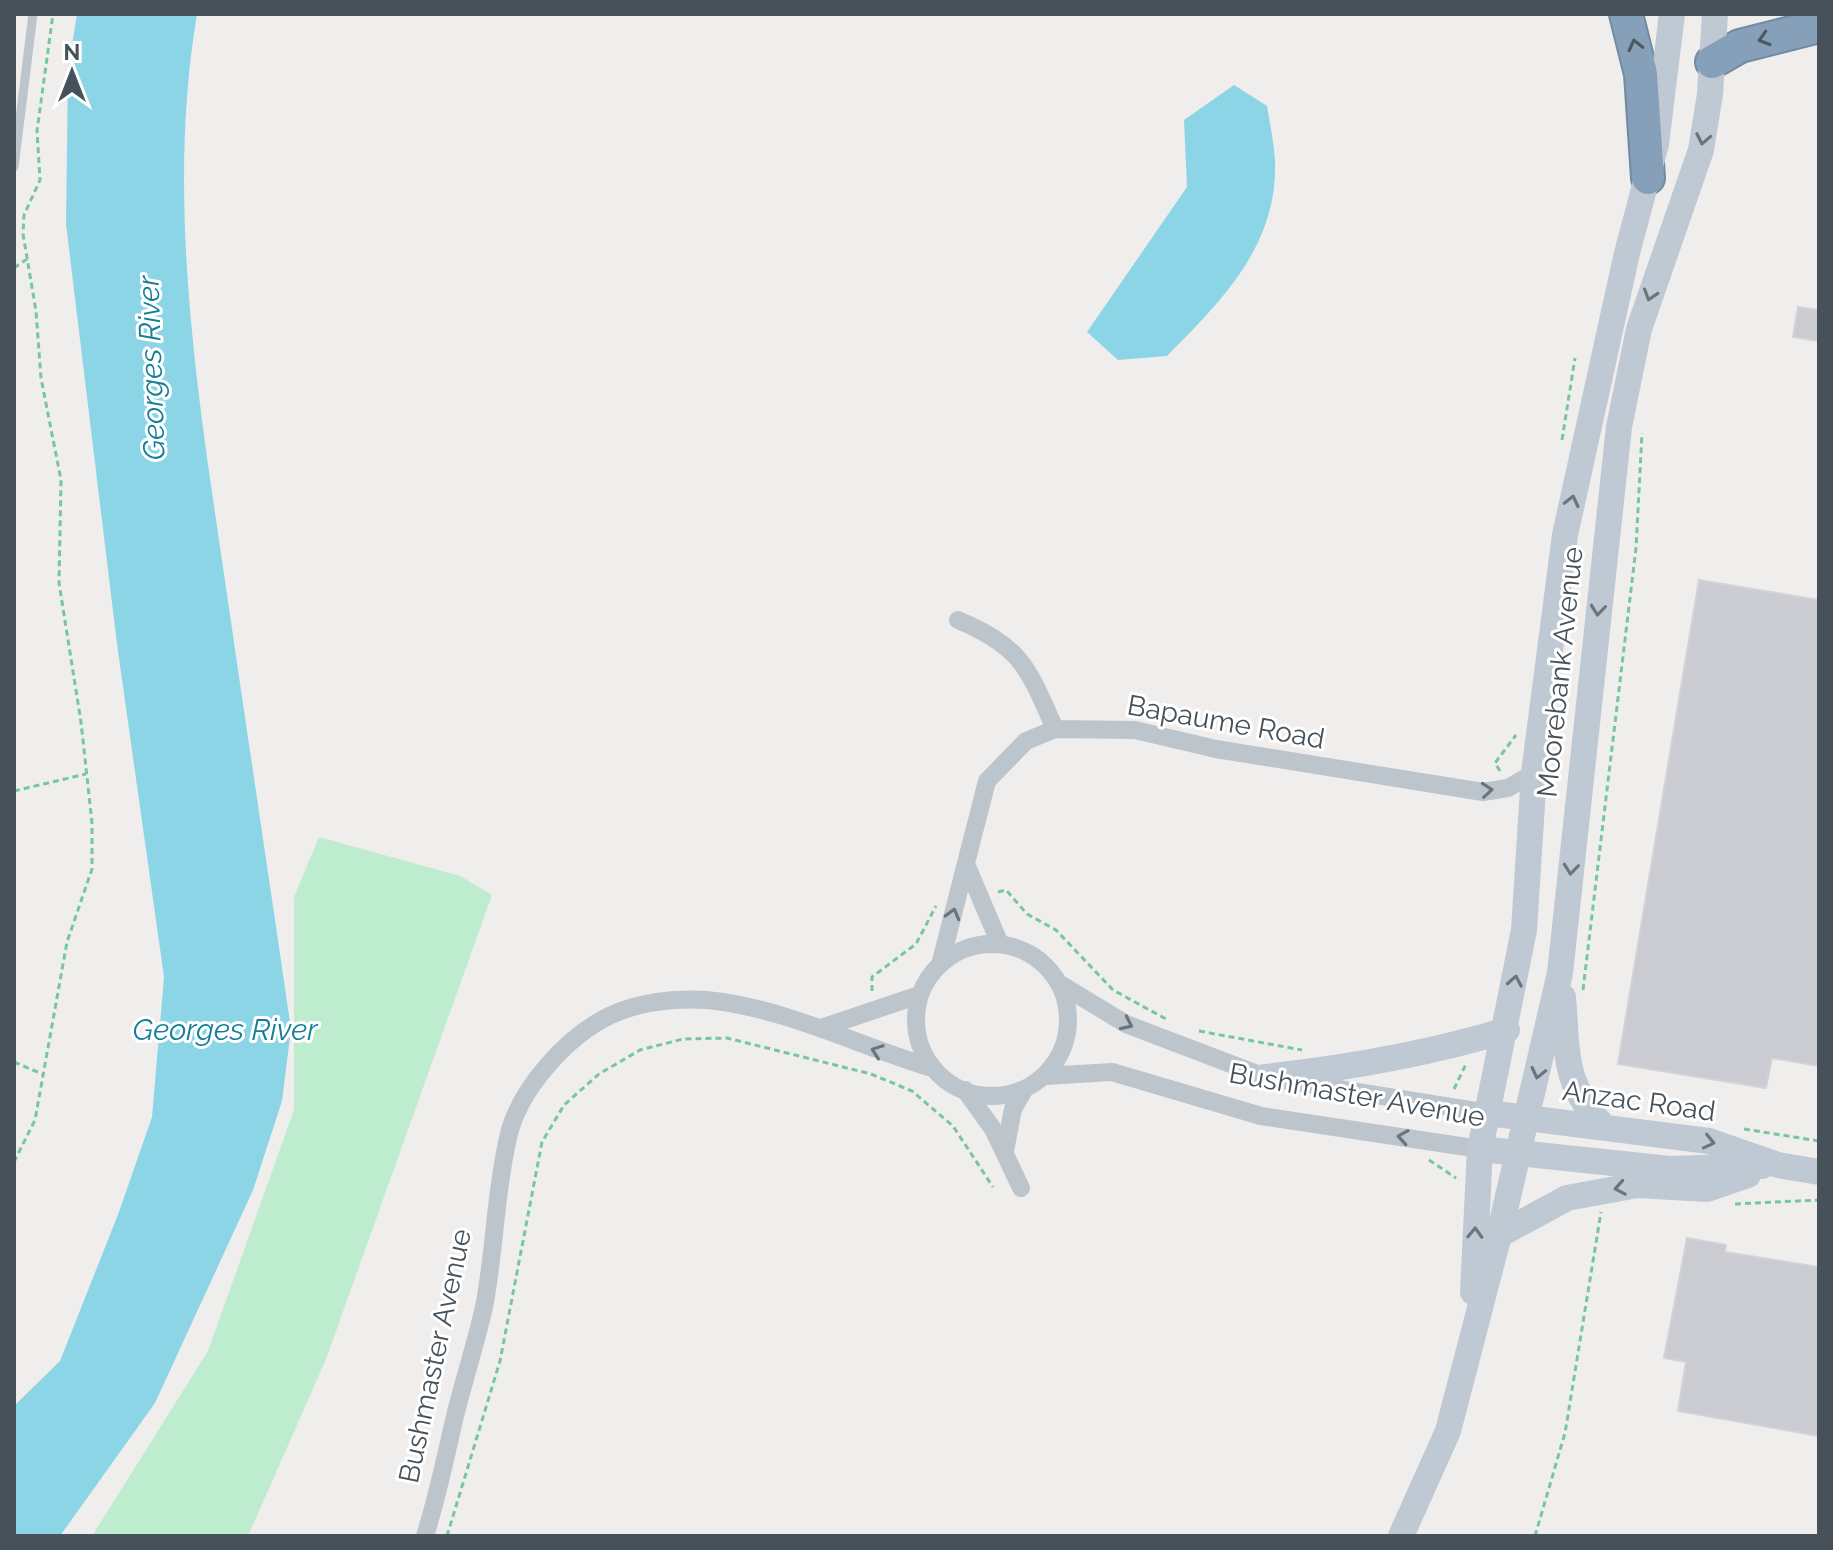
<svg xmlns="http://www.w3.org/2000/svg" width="1833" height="1550" viewBox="0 0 1833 1550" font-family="Raleway,sans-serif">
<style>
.green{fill:#bdecce}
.water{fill:#8cd5e6}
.building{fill:#caccd2;stroke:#d1d3d8;stroke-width:2}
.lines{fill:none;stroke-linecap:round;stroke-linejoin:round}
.highway-casing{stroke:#728ba5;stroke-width:36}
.path{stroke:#77c79e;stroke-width:3;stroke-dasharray:6 4;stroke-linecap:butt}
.lane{stroke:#bcc5cc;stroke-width:9}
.street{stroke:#bcc5cc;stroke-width:18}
.secondary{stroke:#bec9d3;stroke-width:26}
.highway{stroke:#87a0b9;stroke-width:32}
.oneway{stroke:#4c5963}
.oneway2{stroke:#6a757e}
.oneway3{stroke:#69747c}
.labels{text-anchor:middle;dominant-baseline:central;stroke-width:6;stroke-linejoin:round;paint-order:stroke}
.street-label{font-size:28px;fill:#465159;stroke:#fff}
.water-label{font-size:30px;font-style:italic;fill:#147e98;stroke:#fff}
</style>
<rect width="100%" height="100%" fill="#f0eded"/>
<!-- green -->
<path class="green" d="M 319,837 L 460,876 L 492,895 L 326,1359 L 248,1536 L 92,1536 L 208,1351 L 294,1110 L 294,897 Z"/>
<!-- water -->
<path class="water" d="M 77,14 L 197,14 C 166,198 197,391 224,574 C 246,726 269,877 291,1029 L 282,1101 L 253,1190 L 155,1403 L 60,1536 L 14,1536 L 14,1406 L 60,1361 L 119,1212 L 152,1117 L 164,977 L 117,644 L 66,224 L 68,70 Z
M 1234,85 L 1267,106 C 1270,124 1274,143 1275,161 C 1278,246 1221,301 1167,356 L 1118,360 L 1087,332 L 1187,187 L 1184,120 Z"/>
<!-- building -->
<path class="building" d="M 1798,307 L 1819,310 L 1819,341 L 1793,337 Z
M 1699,580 L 1819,600 L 1819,1066 L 1772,1058 L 1766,1088 L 1618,1064 Z
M 1687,1238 L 1726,1245 L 1725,1252 L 1819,1267 L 1819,1436 L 1678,1411 L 1686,1362 L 1664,1358 Z"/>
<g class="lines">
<!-- highway casing -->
<g class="highway-casing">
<path id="highway" d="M 1626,14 L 1641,74 L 1648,178
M 1712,62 L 1740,46 L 1819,26"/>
</g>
<!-- path -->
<path class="path" d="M 14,268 L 27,259
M 1562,440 L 1575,358
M 1500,771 L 1495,763 L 1516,735
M 14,791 L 86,774
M 998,892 L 1006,890 L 1027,914 L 1056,930 L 1113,990 L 1166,1019
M 1583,990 L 1636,548 L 1642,433
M 872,991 L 872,977 L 916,944 L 936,906
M 1199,1031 L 1302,1050
M 14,1062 L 42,1074
M 1454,1089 L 1466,1064
M 1744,1129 L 1819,1141
M 1429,1160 L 1456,1178
M 14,1162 L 35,1120 L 67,942 L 92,869 L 92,823 L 81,722 L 59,583 L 61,480 L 41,378 L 36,311 L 23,234 L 24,215 L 40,180 L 37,131 L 53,14
M 1735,1204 L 1819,1200
M 447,1536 L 500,1361 L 542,1142 L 564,1105 L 599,1074 L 640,1050 L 683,1039 L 727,1038 L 871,1074 L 912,1091 L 953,1126 L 993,1187
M 1535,1536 L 1565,1433 L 1601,1212"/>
<!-- lane -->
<path class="lane" d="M 14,167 L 33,14"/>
<!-- street -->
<path class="street" d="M 958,620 C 1022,647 1028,668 1055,729 L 1135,730 L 1216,749 L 1483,792 L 1508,788 L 1534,773
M 966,864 L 1000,944
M916 1020a76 76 0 1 1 152 0a76 76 0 1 1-152 0Z
M 940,965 L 987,781 L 1026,741 L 1055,729
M 1060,984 L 1126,1024 L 1265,1077 L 1488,1113
M 824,1027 L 919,995
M 1045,1076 L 1112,1072 L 1261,1116 L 1480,1149
M 965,1090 L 993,1129 L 1021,1188
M 1005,1151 L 1013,1109 L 1024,1090
M 425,1536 C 438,1495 446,1454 456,1412 C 465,1377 476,1342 484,1307 C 495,1251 495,1193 508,1138 C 518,1090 567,1036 611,1015 C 639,1002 675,998 706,1000 C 783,1007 859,1046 932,1068"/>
<!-- secondary -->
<path class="secondary" d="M 1563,997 C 1568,1054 1562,1083 1604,1127
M 1265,1077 C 1347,1068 1428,1054 1507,1030
M 1488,1113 L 1709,1141 L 1778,1165 L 1819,1172
M 1480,1149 L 1670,1169 L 1762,1166
M 1499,1235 L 1567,1198 L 1637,1185 L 1707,1189 L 1748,1175
M 1473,1292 L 1480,1149 L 1524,930 L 1534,773 L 1565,535 L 1627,253 L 1656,144 L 1672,14
M 1401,1536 L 1448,1431 L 1499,1235 L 1560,973 L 1619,427 L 1639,329 L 1701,150 L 1710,94 L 1715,14"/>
<!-- highway -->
<use href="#highway" class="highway"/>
</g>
<!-- one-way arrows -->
<defs><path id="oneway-chevron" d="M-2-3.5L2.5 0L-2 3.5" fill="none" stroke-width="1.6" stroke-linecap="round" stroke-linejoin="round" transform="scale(2)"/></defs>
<g class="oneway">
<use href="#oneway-chevron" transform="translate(1764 39) rotate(163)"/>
<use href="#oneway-chevron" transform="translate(1635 45) rotate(-104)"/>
</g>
<g class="oneway2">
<use href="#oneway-chevron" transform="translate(1703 139) rotate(101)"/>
<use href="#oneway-chevron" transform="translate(1650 295) rotate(108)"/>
<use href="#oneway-chevron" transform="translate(1572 501) rotate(-77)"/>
<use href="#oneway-chevron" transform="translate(1598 610) rotate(96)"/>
<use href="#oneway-chevron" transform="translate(1571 869) rotate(96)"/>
<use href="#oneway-chevron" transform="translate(1515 981) rotate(-80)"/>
<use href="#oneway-chevron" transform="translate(1538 1073) rotate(103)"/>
<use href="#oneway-chevron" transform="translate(1709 1142) rotate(13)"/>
<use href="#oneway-chevron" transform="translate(1620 1188) rotate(170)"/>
<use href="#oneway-chevron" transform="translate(1475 1233) rotate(-88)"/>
</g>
<g class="oneway3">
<use href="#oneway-chevron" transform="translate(1487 790) rotate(-5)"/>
<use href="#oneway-chevron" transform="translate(953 914) rotate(-75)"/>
<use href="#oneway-chevron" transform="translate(1127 1024) rotate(25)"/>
<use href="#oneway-chevron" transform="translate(877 1051) rotate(-160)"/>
<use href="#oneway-chevron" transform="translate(1403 1137) rotate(-171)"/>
</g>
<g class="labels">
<!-- street labels -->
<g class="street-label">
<text transform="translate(1560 672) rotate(-84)">Moorebank Avenue</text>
<text transform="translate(1226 722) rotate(10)">Bapaume Road</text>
<text transform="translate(1357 1095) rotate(10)">Bushmaster Avenue</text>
<text transform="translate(1639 1101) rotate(8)">Anzac Road</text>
<text transform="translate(435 1356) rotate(-78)">Bushmaster Avenue</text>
</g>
<!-- water labels -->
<g class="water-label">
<text transform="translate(151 368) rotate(-92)">Georges River</text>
<text x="225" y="1029">Georges River</text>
</g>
</g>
<!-- border -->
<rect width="1833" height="1550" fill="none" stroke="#465159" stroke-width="32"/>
<!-- north arrow -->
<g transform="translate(72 72)" stroke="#ffffff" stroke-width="6" paint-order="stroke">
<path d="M0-6L14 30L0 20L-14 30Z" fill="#465159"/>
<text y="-12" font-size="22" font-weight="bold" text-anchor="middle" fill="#465159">N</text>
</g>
</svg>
